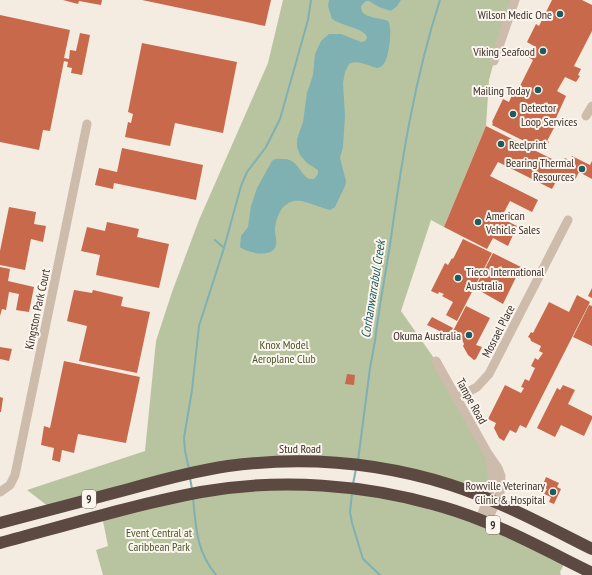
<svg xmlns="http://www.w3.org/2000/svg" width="592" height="575" viewBox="0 0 592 575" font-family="'PT Sans Narrow',sans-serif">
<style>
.green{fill:#b8c4a0}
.water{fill:#7fb0b2}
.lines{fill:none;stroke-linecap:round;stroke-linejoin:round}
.stream{stroke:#7fb0b2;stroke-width:2}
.building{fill:#c8694b}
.minor{stroke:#cdbbac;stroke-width:9}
.highway{stroke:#5c4a42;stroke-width:12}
.poi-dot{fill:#1f5a5e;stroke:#fbf5ee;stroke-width:1.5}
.labels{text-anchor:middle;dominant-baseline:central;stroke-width:4;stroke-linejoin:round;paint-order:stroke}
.shield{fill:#fbf5ee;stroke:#756b66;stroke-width:1}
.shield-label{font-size:11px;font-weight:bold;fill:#3b302b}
.poi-label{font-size:12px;fill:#3b302b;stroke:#fbf5ee;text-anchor:end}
.street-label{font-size:12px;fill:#3b302b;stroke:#fbf5ee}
.park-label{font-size:12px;fill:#4a5a2e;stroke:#fbf5ee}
.water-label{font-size:13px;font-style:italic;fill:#1f5a5e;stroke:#fbf5ee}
</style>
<rect width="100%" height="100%" fill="#f4ebe1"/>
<!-- green -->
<path class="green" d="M 283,0 L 515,0 L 494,61 L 489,80 L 486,126 L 444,227 L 431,220 L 401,311 L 436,361 L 487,452 L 493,472 L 487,498 L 381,467 L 254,463 L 53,510 L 27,490 L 145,451 L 156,341 L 172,292 L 199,220 L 268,63 Z
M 304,485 L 442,506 L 566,560 L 560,572 L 561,575 L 103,575 L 96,550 L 108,546 L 102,516 L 201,492 Z"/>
<!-- water -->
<path class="water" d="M 329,0 L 401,0 L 397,6 L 391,11 L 379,7 L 369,1 L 366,1 L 361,6 L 362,12 C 369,19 379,17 388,21 C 393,28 389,59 383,65 C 381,67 380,67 377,68 C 368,66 358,59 349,64 L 345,72 L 343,83 L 345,116 L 343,147 L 340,158 L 346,181 L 345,186 L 335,207 L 330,210 C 320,208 304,199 294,201 C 281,204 276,217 275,230 C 275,235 277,240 276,245 C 273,259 248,253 240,247 L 241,236 L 248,227 L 251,206 L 257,188 L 272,161 C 276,158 280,159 285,159 C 298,160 299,173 309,179 L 314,179 L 318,174 L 318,170 L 307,163 L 300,155 L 297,147 L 297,139 L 303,122 L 307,93 L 313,75 L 315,54 L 321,41 L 329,34 L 341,34 L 361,42 L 365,41 L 367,38 L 366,35 C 359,27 342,26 332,19 L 328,6 Z"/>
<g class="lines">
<!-- stream -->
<path class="stream" d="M 224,248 L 241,186 L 247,172 L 266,147 L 280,119 L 308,20 L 311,0
M 358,461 L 370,368 L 375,341 C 379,306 386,272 391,238 C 402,158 415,77 440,0
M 189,469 L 185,451 L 184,438 L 192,390 L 199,326 L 224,248 L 215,240
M 190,478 L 192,489
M 353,484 L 356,469
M 352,493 L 350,512 L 352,523 L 363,559 L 380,575
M 193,498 C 196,527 196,551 216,575"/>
</g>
<!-- building -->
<path class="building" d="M 63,0 L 102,0 L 101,5 L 79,1 L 78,4 Z
M 142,0 L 271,0 L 265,26 Z
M 552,0 L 582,0 L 592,5 L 592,31 L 574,66 L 581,69 L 578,75 L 580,76 L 576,82 L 565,77 L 557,91 L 566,96 L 556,118 L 560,120 L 558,124 L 557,123 L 555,126 L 547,141 L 549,142 L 544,151 L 492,125 L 493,123 L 492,122 L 503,99 L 509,102 L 512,95 L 515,96 L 533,60 L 528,57 L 534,46 L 527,42 L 536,24 L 539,26 Z
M 0,15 L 70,30 L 64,58 L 69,59 L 70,50 L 76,51 L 80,33 L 90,35 L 82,75 L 71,73 L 72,68 L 67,67 L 68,62 L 64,61 L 50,131 L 43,130 L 39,150 L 0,142 Z
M 142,43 L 237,62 L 223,133 L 175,123 L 170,146 L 125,137 L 128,122 L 131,123 L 133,114 L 128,112 Z
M 486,126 L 562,164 L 565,158 L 570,161 L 572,156 L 590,165 L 592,161 L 592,179 L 579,172 L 575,180 L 572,182 L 559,176 L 552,189 L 498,162 L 490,176 L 538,200 L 532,212 L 510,201 L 501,218 L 517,226 L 508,246 L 493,238 L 487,249 L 444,227 Z
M 122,148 L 203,165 L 196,200 L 114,183 L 113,189 L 95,185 L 99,168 L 117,172 Z
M 9,207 L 36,212 L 34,224 L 46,226 L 43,242 L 31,239 L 25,270 L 0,265 L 0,251 Z
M 107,222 L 139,229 L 137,237 L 169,244 L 159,288 L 96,275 L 100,255 L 81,251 L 87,227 L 105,231 Z
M 463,239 L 492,253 L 457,321 L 446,315 L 453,302 L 442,296 L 444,294 L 439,292 L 438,294 L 431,291 L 445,263 L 448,265 L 452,258 L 453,259 Z
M 493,253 L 521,267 L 503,304 L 475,288 Z
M 0,267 L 10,269 L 8,281 L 34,287 L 29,312 L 16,310 L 19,294 L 9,292 L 6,310 L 2,309 L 0,316 Z
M 592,288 L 592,298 L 588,296 Z
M 74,290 L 92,293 L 93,290 L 123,297 L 121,306 L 150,312 L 137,373 L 79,361 L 87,326 L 67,321 Z
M 577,295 L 590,302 L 526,428 L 520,425 L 516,433 L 510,430 L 504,441 L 499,438 L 494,428 L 496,423 L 488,419 L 505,385 L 521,393 L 524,388 L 521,387 L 525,379 L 529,381 L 535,368 L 531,366 L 535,358 L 538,360 L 543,353 L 539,351 L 541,346 L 531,341 L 530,338 L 528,337 L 531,332 L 533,333 L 549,302 L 569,312 Z
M 589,305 L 592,306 L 592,346 L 573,337 Z
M 466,306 L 490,318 L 476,345 L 482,347 L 476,359 L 474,360 L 468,355 L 463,346 L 464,344 L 461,337 L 452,333 Z
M 432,317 L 453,328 L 448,335 L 427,325 Z
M 0,347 L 12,349 L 9,361 L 0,359 Z
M 64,361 L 140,377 L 126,443 L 78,434 L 74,453 L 62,450 L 60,462 L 52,460 L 54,448 L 41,445 L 44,426 L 50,428 Z
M 347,374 L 355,375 L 354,385 L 345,384 Z
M 563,385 L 575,390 L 568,404 L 592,416 L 592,419 L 584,436 L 561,425 L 555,437 L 537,428 L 557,388 L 560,390 Z
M 0,397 L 3,398 L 1,412 L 0,412 Z
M 546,477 L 559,483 L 557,487 L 561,489 L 554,504 L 549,502 L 551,497 L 544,494 L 547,489 L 542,487 Z"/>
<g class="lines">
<!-- minor -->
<path class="minor" d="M 494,61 L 515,0
M 586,116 L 592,106
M 436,361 L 487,452 L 498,468 L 501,476 L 500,493 L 487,522
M 457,398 L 477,387 L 489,374 L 568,220
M 0,492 L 10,485 L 15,475 L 87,124
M 480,519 C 487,499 496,483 490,461"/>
<!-- highway -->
<path class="highway" d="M 0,523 C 43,512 86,500 129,489 C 161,480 194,471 228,466 C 304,456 378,462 451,485 C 500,501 546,526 592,549
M 0,543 C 67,525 133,505 201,492 C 280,478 365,484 443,507 C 495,522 543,549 592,573"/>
</g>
<!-- markers -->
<g class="poi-dot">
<circle cx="560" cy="14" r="4"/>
<circle cx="543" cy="51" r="4"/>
<circle cx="538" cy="90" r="4"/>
<circle cx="513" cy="114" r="4"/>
<circle cx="501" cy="144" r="4"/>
<circle cx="582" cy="169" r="4"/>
<circle cx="478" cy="222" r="4"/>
<circle cx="458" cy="278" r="4"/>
<circle cx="469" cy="335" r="4"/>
<circle cx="553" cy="492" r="4"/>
</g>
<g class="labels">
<!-- shield labels -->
<g class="shield">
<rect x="82" y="490" width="14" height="18" rx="3"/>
<rect x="486" y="516" width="14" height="18" rx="3"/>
</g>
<g class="shield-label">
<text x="89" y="499">9</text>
<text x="493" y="525">9</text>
</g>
<!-- poi labels -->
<g class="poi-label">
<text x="552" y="14">Wilson Medic One</text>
<text x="535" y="51">Viking Seafood</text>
<text x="530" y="90">Mailing Today</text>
<text x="521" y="107" text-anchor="start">Detector<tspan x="521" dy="14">Loop Services</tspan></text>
<text x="509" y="144" text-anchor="start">Reelprint</text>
<text x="574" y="162">Bearing Thermal<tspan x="574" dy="14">Resources</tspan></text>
<text x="486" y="215" text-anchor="start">American<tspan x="486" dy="14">Vehicle Sales</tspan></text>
<text x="466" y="271" text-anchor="start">Tieco International<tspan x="466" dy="14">Australia</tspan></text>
<text x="461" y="335">Okuma Australia</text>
<text x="545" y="485">Rowville Veterinary<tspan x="545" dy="14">Clinic &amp; Hospital</tspan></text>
</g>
<!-- street labels -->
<g class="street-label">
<text transform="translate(37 309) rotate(-78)">Kingston Park Court</text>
<text transform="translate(498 331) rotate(-63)">Mosrael Place</text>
<text transform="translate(472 401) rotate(61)">Tampe Road</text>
<text x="300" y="448">Stud Road</text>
</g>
<!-- park labels -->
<g class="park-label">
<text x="284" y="344">Knox Model<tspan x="284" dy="14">Aeroplane Club</tspan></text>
<text x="159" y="532">Event Central at<tspan x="159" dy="14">Caribbean Park</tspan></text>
</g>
<!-- water labels -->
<g class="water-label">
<text transform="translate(373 289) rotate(-81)">Corhanwarrabul Creek</text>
</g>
</g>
</svg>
